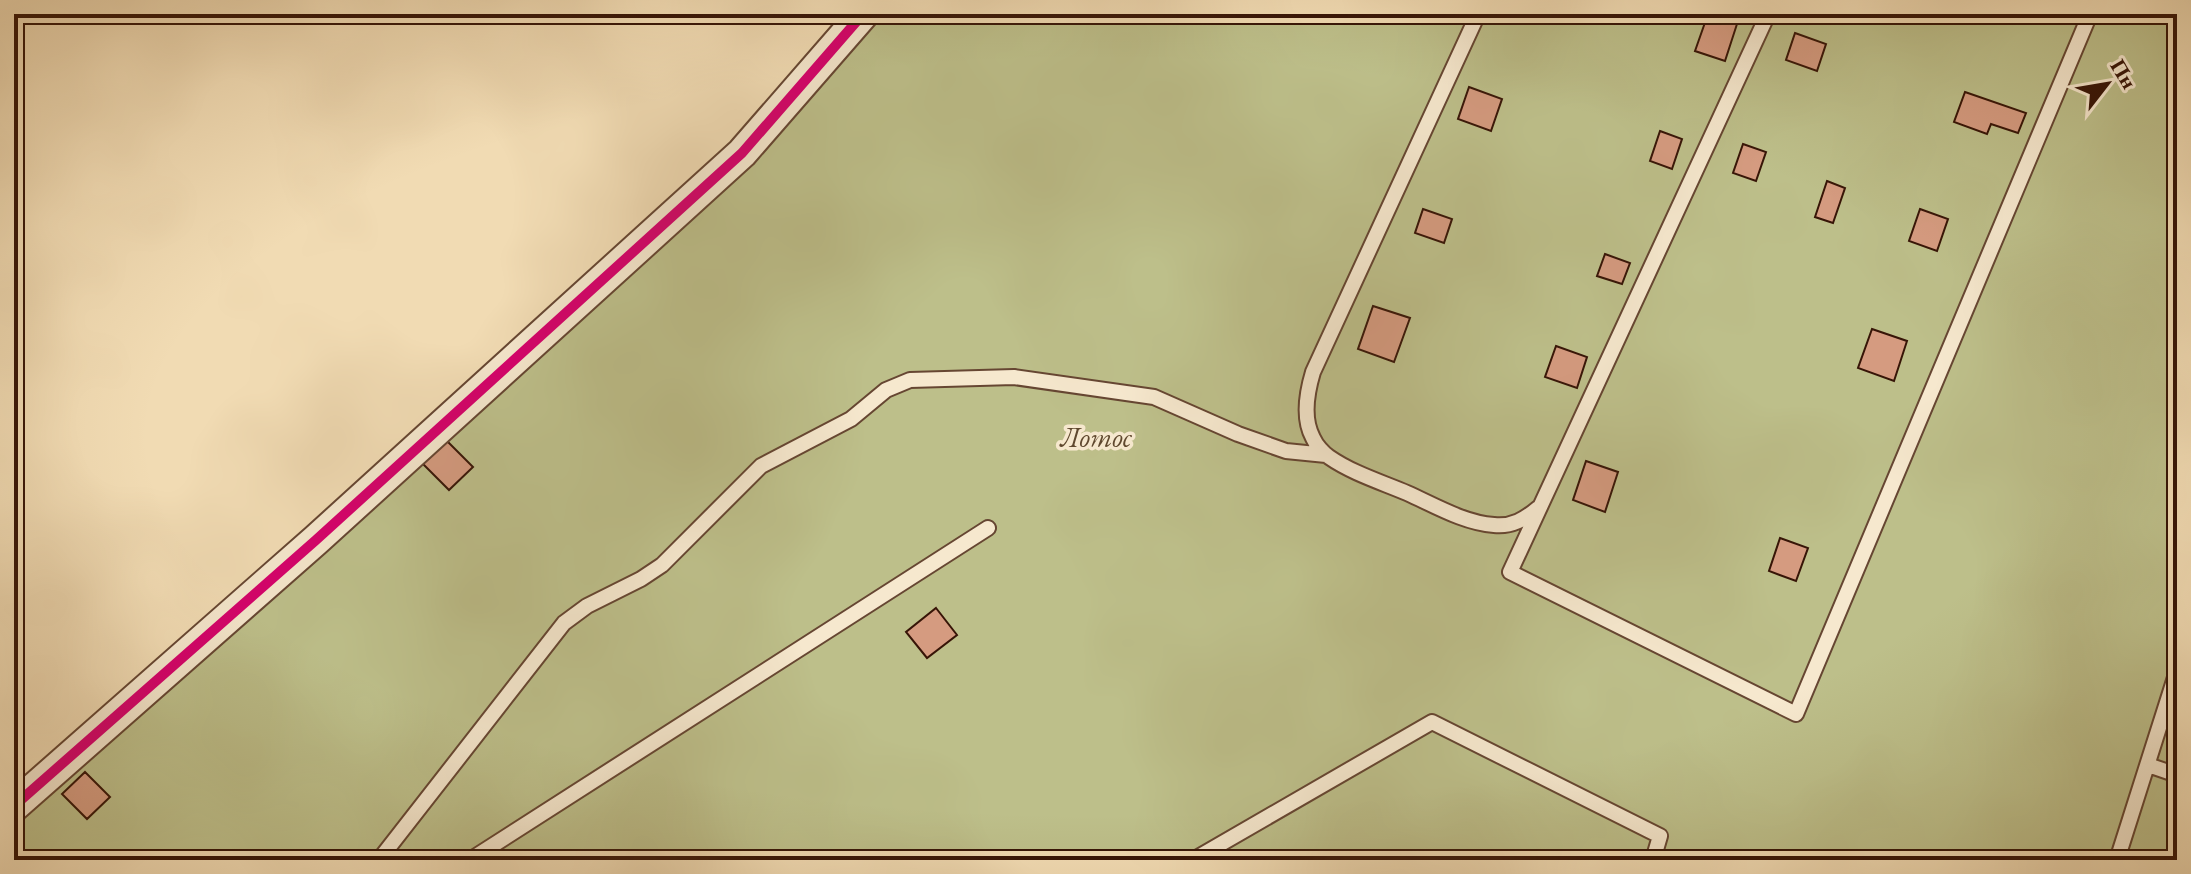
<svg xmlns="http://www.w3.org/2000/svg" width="2191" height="874" viewBox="0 0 2191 874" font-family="'EB Garamond',serif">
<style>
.green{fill:#bdbf8a;stroke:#7a6a48;stroke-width:2}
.building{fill:#d59b80;stroke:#371507;stroke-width:2}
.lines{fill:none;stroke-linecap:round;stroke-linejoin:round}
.service-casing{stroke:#664632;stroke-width:18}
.minor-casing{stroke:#664632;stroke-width:34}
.service{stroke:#f6e8ce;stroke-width:14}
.minor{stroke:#f6e8ce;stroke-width:30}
.cycleway-casing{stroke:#f6e8ce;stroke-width:15}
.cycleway{stroke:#d6006c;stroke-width:10}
.labels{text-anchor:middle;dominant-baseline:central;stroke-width:7;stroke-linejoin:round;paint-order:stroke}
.park-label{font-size:28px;font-style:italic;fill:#5f482e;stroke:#f6e8ce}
</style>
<rect width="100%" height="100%" fill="#f1dbb3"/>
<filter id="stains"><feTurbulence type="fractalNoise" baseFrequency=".0025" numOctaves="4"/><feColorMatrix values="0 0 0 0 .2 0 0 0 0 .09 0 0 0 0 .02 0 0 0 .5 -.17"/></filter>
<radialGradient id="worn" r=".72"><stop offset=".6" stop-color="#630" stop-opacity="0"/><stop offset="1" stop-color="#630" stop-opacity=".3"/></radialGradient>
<!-- green -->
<path class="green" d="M 863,14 L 2177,14 L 2177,860 L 14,860 L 14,806 L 742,153 Z"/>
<!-- building -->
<path class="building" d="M 1708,14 L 1737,24 L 1725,61 L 1695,51 Z
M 1795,33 L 1826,44 L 1817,71 L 1786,60 Z
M 1469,87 L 1502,99 L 1491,131 L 1458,119 Z
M 1965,92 L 2026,113 L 2018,133 L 1991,124 L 1987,134 L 1954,122 Z
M 1660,131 L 1682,139 L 1672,169 L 1650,161 Z
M 1743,144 L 1766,152 L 1756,181 L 1733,173 Z
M 1827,181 L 1845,188 L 1833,223 L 1815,217 Z
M 1423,209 L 1452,219 L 1444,243 L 1415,233 Z
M 1920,209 L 1948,219 L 1937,251 L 1909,241 Z
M 1605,254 L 1630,263 L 1622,284 L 1597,276 Z
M 1373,306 L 1410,318 L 1394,362 L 1358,349 Z
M 1872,329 L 1907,341 L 1894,381 L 1858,368 Z
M 1556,346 L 1587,357 L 1577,388 L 1545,377 Z
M 445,439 L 473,467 L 449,490 L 421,462 Z
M 1586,461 L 1618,472 L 1605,512 L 1573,500 Z
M 1780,538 L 1808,548 L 1796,581 L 1769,571 Z
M 936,608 L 957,635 L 927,658 L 906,632 Z
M 85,772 L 110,797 L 87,819 L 62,794 Z"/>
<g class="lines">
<!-- service casing -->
<g class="service-casing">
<path id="service" d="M 1478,14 L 1313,372 C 1307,392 1302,418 1313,438 C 1316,445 1323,453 1329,457 C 1352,473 1381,482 1407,493 C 1434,505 1464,523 1494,525 C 1512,527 1525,519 1538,508
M 1768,14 L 1510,572 L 1796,714 L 2090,14
M 2148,765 L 2177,775
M 379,860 L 564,623 L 587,606 L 641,579 L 662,565 L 761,466 L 851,419 L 886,390 L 910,380 L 1014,377 L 1154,397 L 1238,434 L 1286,451 L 1326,455
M 470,860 L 988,528
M 1193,860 L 1432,722 L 1660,836 L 1653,860
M 2117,860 L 2177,671"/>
</g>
<!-- minor casing -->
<g class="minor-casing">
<path id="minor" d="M 14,806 L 316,540 L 742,153 L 863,14"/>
</g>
<!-- service -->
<use href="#service" class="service"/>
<!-- minor -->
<use href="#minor" class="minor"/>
<!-- cycleway casing -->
<g class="cycleway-casing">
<path id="cycleway" d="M 14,806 L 316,540 L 742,153 L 863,14"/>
</g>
<!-- cycleway -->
<use href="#cycleway" class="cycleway"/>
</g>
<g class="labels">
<!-- park labels -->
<g class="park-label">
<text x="1096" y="437">Лотос</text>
</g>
</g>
<!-- margin -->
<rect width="2191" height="874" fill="none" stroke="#f1dbb3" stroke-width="48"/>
<rect x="16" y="16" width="2159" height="842" fill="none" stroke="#371507" stroke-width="4"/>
<rect x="24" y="24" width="2143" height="826" fill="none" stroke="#371507" stroke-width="2"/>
<!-- north arrow -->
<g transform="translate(2107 84) rotate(59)" stroke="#f6e8ce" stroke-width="6" paint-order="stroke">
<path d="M0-6L14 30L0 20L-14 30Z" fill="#371507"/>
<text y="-12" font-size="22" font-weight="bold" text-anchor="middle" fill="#371507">Пн</text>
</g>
<rect width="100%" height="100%" filter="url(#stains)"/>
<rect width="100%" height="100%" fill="url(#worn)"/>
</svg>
